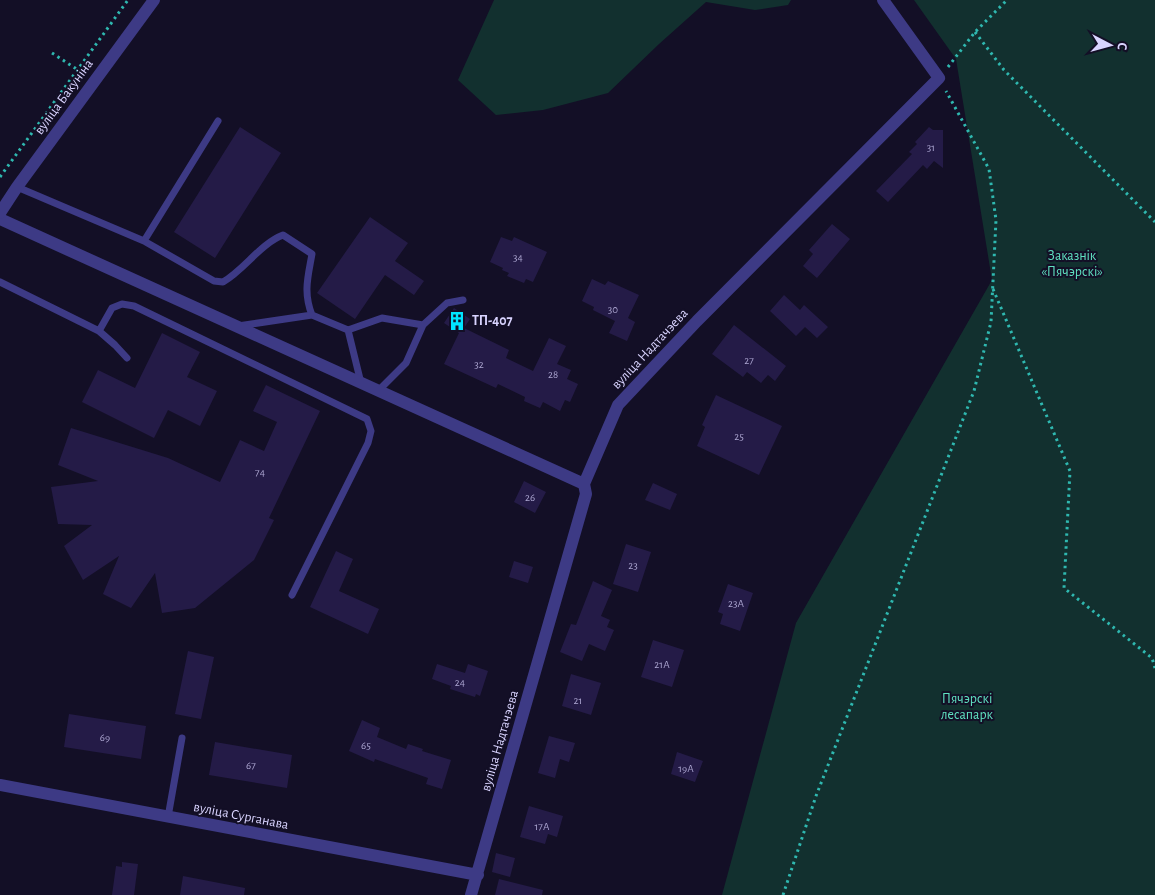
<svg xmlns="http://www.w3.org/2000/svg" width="1155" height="895" viewBox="0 0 1155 895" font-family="'Alegreya Sans',sans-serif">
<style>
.green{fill:#12302f}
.building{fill:#241b47}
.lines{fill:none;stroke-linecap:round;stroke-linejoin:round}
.path{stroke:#2fb8b0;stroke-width:3;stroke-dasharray:2.5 4;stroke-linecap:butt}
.service{stroke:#3d3a85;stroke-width:7}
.minor{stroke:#3d3a85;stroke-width:12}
.tertiary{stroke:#3d3a85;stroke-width:12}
.labels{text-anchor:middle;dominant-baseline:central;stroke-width:4;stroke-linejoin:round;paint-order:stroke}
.number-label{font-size:11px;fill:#aca6d1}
.street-label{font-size:14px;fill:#d9d4ff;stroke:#130f26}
.park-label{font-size:14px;fill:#5fe0c0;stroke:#130f26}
.poi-label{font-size:14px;font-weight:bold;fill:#d9d4ff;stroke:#130f26;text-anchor:start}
</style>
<rect width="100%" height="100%" fill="#130f26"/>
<!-- green -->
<path class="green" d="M 494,0 L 791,0 L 788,5 L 755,10 L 706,2 L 659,44 L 608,93 L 543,110 L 496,115 L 458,80 Z
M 914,0 L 1155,0 L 1155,895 L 722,895 L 796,623 L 992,280 L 956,59 Z"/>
<!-- building -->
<path class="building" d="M 240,127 L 281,153 L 215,258 L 174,232 Z
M 929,127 L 933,130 L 943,130 L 943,168 L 934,161 L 927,169 L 923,165 L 888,202 L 876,191 L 912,154 L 909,152 L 917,144 L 915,142 Z
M 370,217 L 408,243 L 395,261 L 424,281 L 414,295 L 385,275 L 355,319 L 317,293 Z
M 832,224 L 850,239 L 817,278 L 803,266 L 813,254 L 809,250 Z
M 501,237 L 512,241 L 514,237 L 547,252 L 533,282 L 526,279 L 524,283 L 507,276 L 509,273 L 502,270 L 503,268 L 490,262 Z
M 592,279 L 605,285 L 608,281 L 639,295 L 628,318 L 635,322 L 627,341 L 609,333 L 615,321 L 593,310 L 594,307 L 582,301 Z
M 784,295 L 800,310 L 804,305 L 828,327 L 817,338 L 805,327 L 796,336 L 770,311 Z
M 454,308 L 470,319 L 464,328 L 509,350 L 506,358 L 533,371 L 549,338 L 566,346 L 557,364 L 571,370 L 567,379 L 578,384 L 570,402 L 565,400 L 560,411 L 543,402 L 540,408 L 524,401 L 525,397 L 498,384 L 496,388 L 444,364 L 459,333 L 444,323 Z
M 734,325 L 786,366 L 775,381 L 768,375 L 761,383 L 747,372 L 743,377 L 712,354 Z
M 162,333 L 200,352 L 187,377 L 217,391 L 200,426 L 168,410 L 154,438 L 82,402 L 98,370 L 135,388 Z
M 266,385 L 320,411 L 269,518 L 274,520 L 254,560 L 195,608 L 162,613 L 155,573 L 131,608 L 103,594 L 119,556 L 83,580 L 64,546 L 92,525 L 58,524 L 51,487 L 98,481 L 58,465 L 71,428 L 168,458 L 220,482 L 240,440 L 264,451 L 277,422 L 253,411 Z
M 716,395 L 782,426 L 759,475 L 697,446 L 705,427 L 702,425 Z
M 524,481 L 546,492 L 535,513 L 514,502 Z
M 653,483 L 677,494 L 670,510 L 645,500 Z
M 626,544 L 651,552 L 638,592 L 613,584 Z
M 336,551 L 353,559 L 339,591 L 379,609 L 368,634 L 310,607 Z
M 514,561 L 533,567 L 528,583 L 509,577 Z
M 593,581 L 612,590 L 601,616 L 610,620 L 607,627 L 614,630 L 605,651 L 589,644 L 582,661 L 560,652 L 571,624 L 576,625 Z
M 728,584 L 753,593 L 740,631 L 720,624 L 723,614 L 718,612 Z
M 653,640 L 684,650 L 672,687 L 641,677 Z
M 188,651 L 214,657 L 201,719 L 175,714 Z
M 437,664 L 465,673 L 468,664 L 488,671 L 480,696 L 476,694 L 475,697 L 450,689 L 451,686 L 432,679 Z
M 571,674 L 601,683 L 591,715 L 562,706 Z
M 69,714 L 146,726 L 141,759 L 64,747 Z
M 362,720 L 380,728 L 377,737 L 406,749 L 408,744 L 423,749 L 422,751 L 451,760 L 442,789 L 426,784 L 428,778 L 375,759 L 374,762 L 349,751 Z
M 549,736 L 575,743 L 569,762 L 560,759 L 555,778 L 538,773 Z
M 215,742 L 292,755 L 287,788 L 209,775 Z
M 677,752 L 703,761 L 695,782 L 671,774 Z
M 529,806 L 563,816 L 557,837 L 548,834 L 545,844 L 520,837 Z
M 496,853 L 515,858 L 510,877 L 492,872 Z
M 122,862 L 138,864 L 134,895 L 112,895 L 116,866 L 122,867 Z
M 183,876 L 245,888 L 244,895 L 180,895 Z
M 499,879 L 543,890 L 542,895 L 495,895 Z"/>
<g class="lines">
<!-- path -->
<path class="path" d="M 975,32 L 1004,70 L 1155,222
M 52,53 L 78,70
M 948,67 L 975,32 L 1007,0
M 0,177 L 128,0
M 993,289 L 1070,471 L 1064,588 L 1152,658 L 1155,668
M 783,895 L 816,796 L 974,391 L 991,322 L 996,220 L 989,169 L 946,91"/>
<!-- service -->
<path class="service" d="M 218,121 L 144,241 L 214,281 L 223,282 C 245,269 260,244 283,235 L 312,254 C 308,277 303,292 312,315 L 348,330 L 382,318 L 423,325
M 17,187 L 144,241
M 0,282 L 99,331 L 115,345 L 127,358
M 238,326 L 312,315
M 348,330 L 361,383
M 99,331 L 112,308 L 122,304 L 134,306 L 367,419 L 371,431 L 368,443 L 292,595
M 378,391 L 406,363 L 423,325 L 447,303 L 463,300
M 168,817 L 182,738"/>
<!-- minor -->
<path class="minor" d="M 0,219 L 584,484
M 0,785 L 478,875
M 471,895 L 586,494 L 584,484 L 618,405 L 697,321 L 939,78 L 883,0"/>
<!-- tertiary -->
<path class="tertiary" d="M 0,213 L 17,187 L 154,0"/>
</g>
<!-- icons -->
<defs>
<g id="building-bare" transform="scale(1.5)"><path d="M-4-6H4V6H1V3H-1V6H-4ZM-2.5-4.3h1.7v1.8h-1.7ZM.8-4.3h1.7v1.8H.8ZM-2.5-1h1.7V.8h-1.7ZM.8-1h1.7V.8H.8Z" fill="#00e5ff" stroke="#130f26" stroke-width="2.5" paint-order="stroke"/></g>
</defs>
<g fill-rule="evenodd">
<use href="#building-bare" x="457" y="321"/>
</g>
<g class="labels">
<!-- number labels -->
<g class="number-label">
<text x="931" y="147">31</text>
<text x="518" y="257">34</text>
<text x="613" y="309">30</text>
<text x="749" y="360">27</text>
<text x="479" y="364">32</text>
<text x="553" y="374">28</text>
<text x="739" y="436">25</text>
<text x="260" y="472">74</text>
<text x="530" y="497">26</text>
<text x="633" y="565">23</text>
<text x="736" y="603">23А</text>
<text x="662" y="664">21А</text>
<text x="460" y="682">24</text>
<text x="578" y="700">21</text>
<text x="105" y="737">69</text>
<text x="366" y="745">65</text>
<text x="251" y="765">67</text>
<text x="686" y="768">19А</text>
<text x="542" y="826">17А</text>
</g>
<!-- street labels -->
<g class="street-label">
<text transform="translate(64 97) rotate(-54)">вуліца Бакуніна</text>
<text transform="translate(650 349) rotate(-47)">вуліца Надтачэева</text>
<text transform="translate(500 741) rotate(-74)">вуліца Надтачэева</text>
<text transform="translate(241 816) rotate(11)">вуліца Сурганава</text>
</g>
<!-- park labels -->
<g class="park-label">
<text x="1072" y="256">Заказнік<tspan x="1072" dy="16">«Пячэрскі»</tspan></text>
<text x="967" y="699">Пячэрскі<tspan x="967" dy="16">лесапарк</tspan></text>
</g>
<!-- poi labels -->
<g class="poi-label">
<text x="472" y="321">ТП-407</text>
</g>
</g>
<!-- north arrow -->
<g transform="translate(1110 45) rotate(96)" stroke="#130f26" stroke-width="4" paint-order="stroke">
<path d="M0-4L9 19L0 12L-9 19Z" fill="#d9d4ff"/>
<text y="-8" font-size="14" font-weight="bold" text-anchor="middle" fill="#d9d4ff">С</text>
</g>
</svg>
